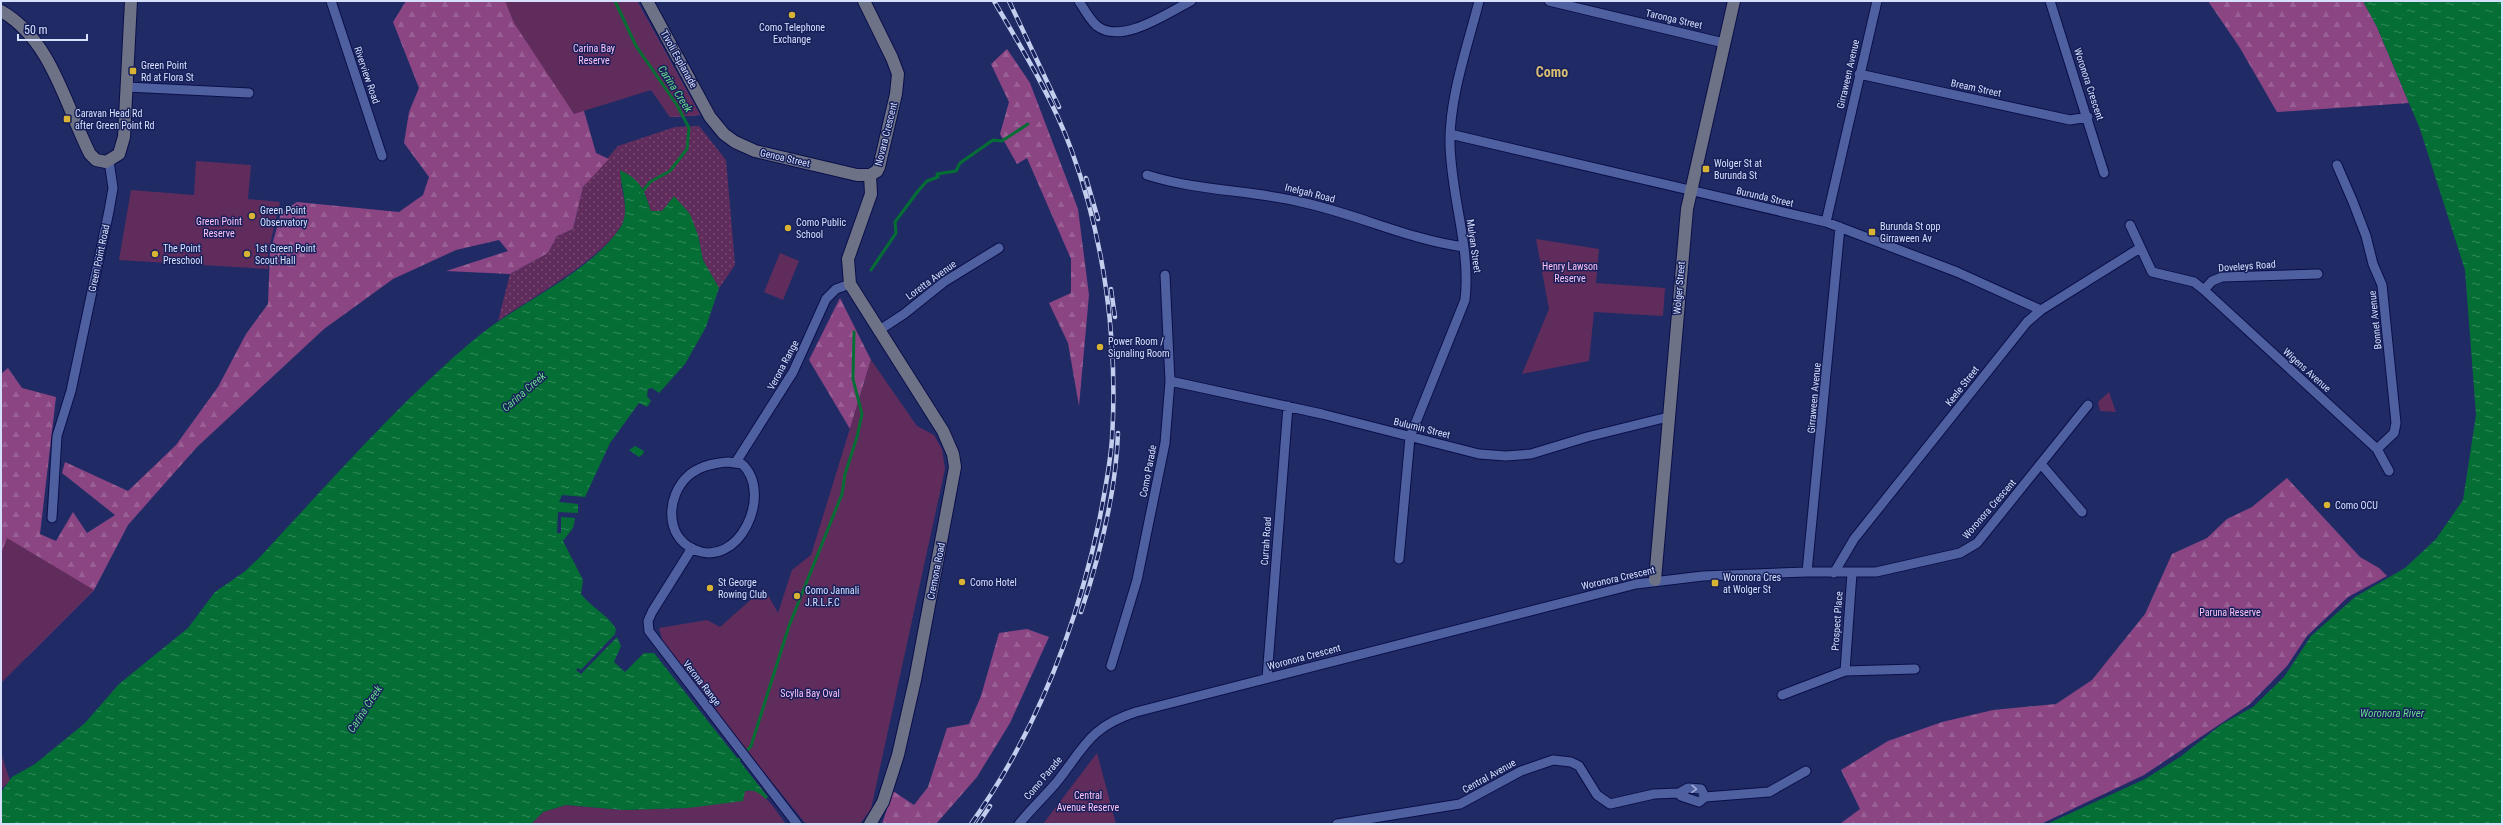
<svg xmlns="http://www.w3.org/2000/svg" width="2503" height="825" viewBox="0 0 2503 825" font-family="'Roboto Condensed',sans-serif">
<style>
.grass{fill:url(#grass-dots)}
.forest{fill:url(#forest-firs)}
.green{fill:#602c5b}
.water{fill:url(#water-ripples)}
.pier{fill:#202b66}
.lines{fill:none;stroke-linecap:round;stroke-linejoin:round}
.stream{stroke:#056e34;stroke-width:3}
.street-casing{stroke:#0b0f48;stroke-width:11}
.secondary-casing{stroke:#0b0f48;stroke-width:14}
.street{stroke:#4f60a0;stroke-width:9}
.secondary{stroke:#6e7286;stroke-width:12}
.rail-casing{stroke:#c3cded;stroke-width:4.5}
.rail{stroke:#17205a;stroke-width:3;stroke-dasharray:9;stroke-linecap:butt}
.oneway{stroke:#a0add8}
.poi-dot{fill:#d9b334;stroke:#17205a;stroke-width:1.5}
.labels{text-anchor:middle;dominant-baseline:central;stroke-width:3;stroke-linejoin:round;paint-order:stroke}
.street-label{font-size:10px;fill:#d6e0fd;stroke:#17205a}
.poi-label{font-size:10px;fill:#d6e0fd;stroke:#17205a;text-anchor:start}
.park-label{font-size:10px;fill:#fdc2f4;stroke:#17205a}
.water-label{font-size:11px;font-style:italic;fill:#69da8a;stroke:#17205a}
.district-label{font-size:14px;font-weight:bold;fill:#d7bd71;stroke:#17205a}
</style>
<defs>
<pattern id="grass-dots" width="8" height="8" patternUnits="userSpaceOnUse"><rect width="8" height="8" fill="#602c5b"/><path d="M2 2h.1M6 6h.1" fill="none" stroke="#764a73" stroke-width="1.8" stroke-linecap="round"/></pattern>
<pattern id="forest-firs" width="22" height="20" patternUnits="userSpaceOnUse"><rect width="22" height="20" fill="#8a4582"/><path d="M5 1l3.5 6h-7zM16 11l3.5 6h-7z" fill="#9a6095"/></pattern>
<pattern id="water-ripples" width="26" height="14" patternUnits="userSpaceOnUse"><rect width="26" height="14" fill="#056e34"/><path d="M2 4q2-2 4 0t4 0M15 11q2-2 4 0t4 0" fill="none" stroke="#35895c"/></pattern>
</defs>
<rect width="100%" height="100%" fill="#202b66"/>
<!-- grass -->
<path class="grass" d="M 699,126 L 726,160 L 735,265 L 719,288 L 703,260 L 698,235 L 662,211 L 651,211 L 643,188 L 621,183 C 622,193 627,206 625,216 C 618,251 527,300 498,321 L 510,274 L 548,253 L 557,236 L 573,229 L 583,187 L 618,146 L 675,127 Z"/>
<!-- forest -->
<path class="forest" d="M 406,1 L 637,1 L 700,115 L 670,117 L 652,90 L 580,97 L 596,153 L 609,159 L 583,187 L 573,229 L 557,236 L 548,253 L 510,274 L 446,271 L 508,251 L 499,240 L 456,250 L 393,279 L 324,329 L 197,447 L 128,525 L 94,590 L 27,657 L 1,633 L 1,374 L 8,368 L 22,388 L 56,397 L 40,534 L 56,541 L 73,512 L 87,533 L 115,515 L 62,473 L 65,462 L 128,491 L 176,445 L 218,387 L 246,334 L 268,304 L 270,252 L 281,213 L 297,202 L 399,212 L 423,195 L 429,177 L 404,143 L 409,112 L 419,88 L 393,22 Z
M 2208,1 L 2363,1 L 2377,27 L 2409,103 L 2277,112 L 2240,48 Z
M 1007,49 L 1030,83 L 1078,209 L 1089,295 L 1079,406 L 1068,343 L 1049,303 L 1071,293 L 1071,259 L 1027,158 L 1017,164 L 1000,134 L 1009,102 L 991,64 Z
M 840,298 L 871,360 L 850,429 L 809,360 Z
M 2287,478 L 2360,557 L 2379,568 L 2387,576 L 2348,597 L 2307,636 L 2287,666 L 2250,704 L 2144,775 L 2041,824 L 1840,824 L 1860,809 L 1841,770 L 1888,741 L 1942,722 L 1993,710 L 2056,704 L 2092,680 L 2145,614 L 2172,554 L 2207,538 L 2227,519 L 2252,507 Z
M 1027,629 L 1049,637 L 1010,723 L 977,777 L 936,824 L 882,824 L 893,791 L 914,805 L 928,787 L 947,728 L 969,724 L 981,696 L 999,633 Z"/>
<!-- green -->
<path class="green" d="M 505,1 L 637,1 L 700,115 L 670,117 L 651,90 L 574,114 L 514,23 Z
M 196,161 L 251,165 L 248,199 L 280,202 L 268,253 L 268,269 L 119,260 L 131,190 L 194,195 Z
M 1536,239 L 1599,249 L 1596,283 L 1665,288 L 1663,316 L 1594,312 L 1589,361 L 1522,374 L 1549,309 Z
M 780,253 L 799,261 L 783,300 L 764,292 Z
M 871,360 L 917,426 L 934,435 L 942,449 L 945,469 L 871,809 L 860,824 L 806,824 L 665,650 L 659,628 L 707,620 L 720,627 L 764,588 L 778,613 L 792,570 L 811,555 Z
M 2109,392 L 2116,412 L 2100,411 L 2098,402 Z
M 7,538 L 94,590 L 1,683 L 1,554 Z
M 1,753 L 10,781 L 1,789 Z
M 1097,753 L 1116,824 L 1043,824 Z
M 751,790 C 766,792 777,813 786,824 L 531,824 L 543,812 L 566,805 L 623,810 L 688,808 Z"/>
<!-- water -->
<path class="water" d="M 2363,1 L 2502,1 L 2502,824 L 2047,824 L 2145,779 L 2180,757 L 2222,724 L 2253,707 L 2284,677 L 2311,636 L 2355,597 L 2405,568 L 2436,539 L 2463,500 L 2476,415 L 2465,270 L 2420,129 L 2377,27 Z
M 620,170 C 641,180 644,190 651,211 L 662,211 L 674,196 L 690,214 L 698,235 L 703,260 L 719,288 L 706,327 L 685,364 L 659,393 L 652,388 L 648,389 L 647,396 L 651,401 L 647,407 L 639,403 L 610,443 L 585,497 L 562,495 L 559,502 L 578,504 L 578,513 L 558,512 L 557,533 L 561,533 L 561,517 L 575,518 L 573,528 L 563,541 L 583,580 L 581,594 C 593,609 607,614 616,629 L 615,633 L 621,646 L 614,662 L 625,672 L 644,653 L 654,653 L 768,797 L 766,799 C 759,793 755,789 745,791 L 743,801 L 688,808 L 623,810 L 566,805 L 543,812 L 531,824 L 1,824 L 1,792 L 12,777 L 35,764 L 85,723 L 119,684 L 188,628 L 215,592 L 244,572 L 259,558 C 329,483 397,404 476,338 C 518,303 590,273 620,228 C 631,212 621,189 620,170 Z
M 635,446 L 644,451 L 643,454 L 639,457 L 629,450 Z"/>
<!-- pier -->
<path class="pier" d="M 617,632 L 619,635 L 581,674 L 576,670 L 578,668 L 581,670 Z"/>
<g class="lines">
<!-- stream -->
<path class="stream" d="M 615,1 L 636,46 L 677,105 L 689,128 L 687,149 L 670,171 L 650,182 L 642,192
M 871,270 L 896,233 L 895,222 L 918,191 L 927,181 L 938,177 L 937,174 L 956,171 L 960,163 L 993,140 L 1002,141 L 1028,124
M 735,759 L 739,760 L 751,746 L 789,626 L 842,494 L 845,474 L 857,437 L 862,414 L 853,379 L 854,332"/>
<!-- street casing -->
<g class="street-casing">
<path id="street" d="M 331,1 L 382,156
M 1079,1 C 1084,9 1090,20 1097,26 C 1122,45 1167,13 1191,1
M 1549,1 L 1724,43
M 2050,1 L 2104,173
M 1859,74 L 2070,120 L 2088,117
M 127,87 L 249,93
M 1450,134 L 1826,222 L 1957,272 L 2041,310
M 2337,165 L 2353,202 L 2366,236 L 2373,264 L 2382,285 L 2396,423 L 2394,433 L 2377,449
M 1147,175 C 1197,191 1250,190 1301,202 C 1357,214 1407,239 1464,247
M 1826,222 L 1877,1
M 2130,225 L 2152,272 L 2194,282 L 2204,290 L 2212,281 L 2222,277 L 2318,274
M 2204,290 L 2377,449 L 2389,471
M 878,331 L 904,314 L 944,282 L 999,248
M 1170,381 L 1322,414 L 1479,454 L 1506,456 L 1531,454 L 1587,437 L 1668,417
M 728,462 L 742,464 C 774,493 739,571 693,549 C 664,535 667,495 688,476 C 699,466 714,463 728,462 Z
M 736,462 L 793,372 L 826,299 L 836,289 L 850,284
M 2041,464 L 2082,512
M 52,518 L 57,436 L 71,391 L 109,211 L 113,188 L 109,161
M 692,548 L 652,612 L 648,621 L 649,631 L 797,824
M 1399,559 L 1410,437 L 1465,300 C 1471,247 1451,197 1450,144 C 1449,98 1468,45 1479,1
M 1807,572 L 1840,227
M 1834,573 L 1854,539 L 2027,322 L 2041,310 L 2140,248
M 1111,666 L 1137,580 L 1165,443 L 1170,381 L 1165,275
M 1845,671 L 1852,573
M 1267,678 L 1288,406
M 1782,695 L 1845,671 L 1915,669
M 1679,793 L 1681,796 L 1699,802 L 1705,797 L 1769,792 L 1806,771
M 1019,824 C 1030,810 1044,797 1056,783 C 1084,748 1089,727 1136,712 L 1636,584 L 1703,576 L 1807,572 L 1876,572 L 1960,553 L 1977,543 L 2088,405
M 1337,824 L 1460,804 L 1521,771 L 1553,760 L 1571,762 L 1579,766 L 1597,795 L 1610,804 L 1654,794 L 1679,793 L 1688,788 L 1701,789 L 1705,797"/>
</g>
<!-- secondary casing -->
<g class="secondary-casing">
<path id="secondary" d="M 647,1 L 710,117 L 724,134 L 735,142 L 755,151 L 857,175 L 870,175
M 864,1 L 892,58 L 898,74 L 896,94 L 879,167 L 877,171 L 870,175 L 871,194 L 848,259 L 850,284 L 943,431 L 953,454 L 955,467 L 915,680 L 898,755 L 883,802 L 870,824
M 1,11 C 52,40 65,105 90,154 L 96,160 L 106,162 L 119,154 L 124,137 L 131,1
M 1655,580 L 1687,209 L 1734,1"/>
</g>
<!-- street -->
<use href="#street" class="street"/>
<!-- secondary -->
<use href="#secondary" class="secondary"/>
<!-- rail casing -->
<g class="rail-casing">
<path id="rail" d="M 1009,1 L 1059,107
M 1086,178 L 1098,219
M 1111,289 L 1115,317
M 1081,612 C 1100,555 1116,493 1118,433
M 971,824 C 1035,734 1076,629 1099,522 C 1104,495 1110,467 1112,439 C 1118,342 1105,241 1071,149 C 1052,97 1022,49 994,1
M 978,824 L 990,806"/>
</g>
<!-- rail -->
<use href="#rail" class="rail"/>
</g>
<!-- one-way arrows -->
<defs><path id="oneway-chevron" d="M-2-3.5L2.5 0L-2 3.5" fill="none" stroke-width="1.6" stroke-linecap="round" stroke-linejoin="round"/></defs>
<use class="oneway" href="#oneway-chevron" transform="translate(1694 789) rotate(3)"/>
<!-- markers -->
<g class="poi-dot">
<circle cx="792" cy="15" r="4"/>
<rect x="129" y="67" width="8" height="8" rx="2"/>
<rect x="63" y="115" width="8" height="8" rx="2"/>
<rect x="1702" y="165" width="8" height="8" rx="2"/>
<circle cx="252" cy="216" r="4"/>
<circle cx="788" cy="228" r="4"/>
<rect x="1868" y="228" width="8" height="8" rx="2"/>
<circle cx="155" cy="254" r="4"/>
<circle cx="247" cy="254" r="4"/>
<circle cx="1100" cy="347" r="4"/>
<circle cx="2327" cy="505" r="4"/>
<circle cx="962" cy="582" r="4"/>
<rect x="1711" y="579" width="8" height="8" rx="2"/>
<circle cx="710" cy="588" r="4"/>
<circle cx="797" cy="596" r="4"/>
</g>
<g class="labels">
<!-- street labels -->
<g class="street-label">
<text transform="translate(1674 19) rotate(13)">Taronga Street</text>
<text transform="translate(679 59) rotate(61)">Tivoli Esplanade</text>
<text transform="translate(1848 74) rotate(-77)">Girraween Avenue</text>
<text transform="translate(367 75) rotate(71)">Riverview Road</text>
<text transform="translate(2089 84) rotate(72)">Woronora Crescent</text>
<text transform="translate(1976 88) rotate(12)">Bream Street</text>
<text transform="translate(886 134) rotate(-76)">Novara Crescent</text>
<text transform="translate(785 158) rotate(13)">Genoa Street</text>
<text transform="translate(1310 193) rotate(14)">Inelgah Road</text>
<text transform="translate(1765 197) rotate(13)">Burunda Street</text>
<text transform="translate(1474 246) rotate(82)">Mulyan Street</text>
<text transform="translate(99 258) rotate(-78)">Green Point Road</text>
<text transform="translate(2247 266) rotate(-4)">Doveleys Road</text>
<text transform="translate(931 280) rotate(-36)">Loretta Avenue</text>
<text transform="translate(1679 288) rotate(-85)">Wolger Street</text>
<text transform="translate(2375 320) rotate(-96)">Bonnet Avenue</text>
<text transform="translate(783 365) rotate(-62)">Verona Range</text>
<text transform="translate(2307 370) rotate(42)">Wigens Avenue</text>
<text transform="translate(1962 386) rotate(-52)">Keele Street</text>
<text transform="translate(1814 398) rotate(-85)">Girraween Avenue</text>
<text transform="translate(1422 428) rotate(14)">Bulumin Street</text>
<text transform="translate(1148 471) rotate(-79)">Como Parade</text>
<text transform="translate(1989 509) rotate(-49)">Woronora Crescent</text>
<text transform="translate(1266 541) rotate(-86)">Currah Road</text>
<text transform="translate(936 571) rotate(-79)">Cremona Road</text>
<text transform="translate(1618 578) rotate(-13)">Woronora Crescent</text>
<text transform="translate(1837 621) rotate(-86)">Prospect Place</text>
<text transform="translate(1304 657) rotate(-15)">Woronora Crescent</text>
<text transform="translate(702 683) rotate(52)">Verona Range</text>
<text transform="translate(1489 776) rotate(-29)">Central Avenue</text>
<text transform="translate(1043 778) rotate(-50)">Como Parade</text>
</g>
<!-- poi labels -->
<g class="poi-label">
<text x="792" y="27" text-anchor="middle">Como Telephone<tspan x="792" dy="12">Exchange</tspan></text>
<text x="141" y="65">Green Point<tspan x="141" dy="12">Rd at Flora St</tspan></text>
<text x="75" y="113">Caravan Head Rd<tspan x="75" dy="12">after Green Point Rd</tspan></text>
<text x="1714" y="163">Wolger St at<tspan x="1714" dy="12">Burunda St</tspan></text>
<text x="260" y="210">Green Point<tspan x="260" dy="12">Observatory</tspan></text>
<text x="796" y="222">Como Public<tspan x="796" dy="12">School</tspan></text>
<text x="1880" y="226">Burunda St opp<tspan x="1880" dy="12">Girraween Av</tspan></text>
<text x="163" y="248">The Point<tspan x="163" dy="12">Preschool</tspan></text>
<text x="255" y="248">1st Green Point<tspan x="255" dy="12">Scout Hall</tspan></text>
<text x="1108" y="341">Power Room /<tspan x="1108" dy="12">Signaling Room</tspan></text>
<text x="2335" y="505">Como OCU</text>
<text x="1723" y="577">Woronora Cres<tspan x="1723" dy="12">at Wolger St</tspan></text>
<text x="718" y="582">St George<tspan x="718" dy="12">Rowing Club</tspan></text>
<text x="970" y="582">Como Hotel</text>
<text x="805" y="590">Como Jannali<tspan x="805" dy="12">J.R.L.F.C</tspan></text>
</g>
<!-- park labels -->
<g class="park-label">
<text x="594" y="48">Carina Bay<tspan x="594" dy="12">Reserve</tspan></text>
<text x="219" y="221">Green Point<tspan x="219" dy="12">Reserve</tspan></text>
<text x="1570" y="266">Henry Lawson<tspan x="1570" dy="12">Reserve</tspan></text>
<text x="2230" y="612">Paruna Reserve</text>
<text x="810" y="693">Scylla Bay Oval</text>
<text x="1088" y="795">Central<tspan x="1088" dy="12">Avenue Reserve</tspan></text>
</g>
<!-- water labels -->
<g class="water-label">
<text transform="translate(675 89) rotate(57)">Carina Creek</text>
<text transform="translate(524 392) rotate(-41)">Carina Creek</text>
<text transform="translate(365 709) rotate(-57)">Carina Creek</text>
<text x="2392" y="713">Woronora River</text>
</g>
<!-- district labels -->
<g class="district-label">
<text x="1552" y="72">Como</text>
</g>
</g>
<!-- border -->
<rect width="2503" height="825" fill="none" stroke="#d6e0fd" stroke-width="4"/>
<!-- scale -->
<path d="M18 34v6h69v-6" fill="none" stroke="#d6e0fd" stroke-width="2"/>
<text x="24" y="34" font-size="12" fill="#d6e0fd" stroke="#17205a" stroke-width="3" paint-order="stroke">50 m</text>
</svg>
